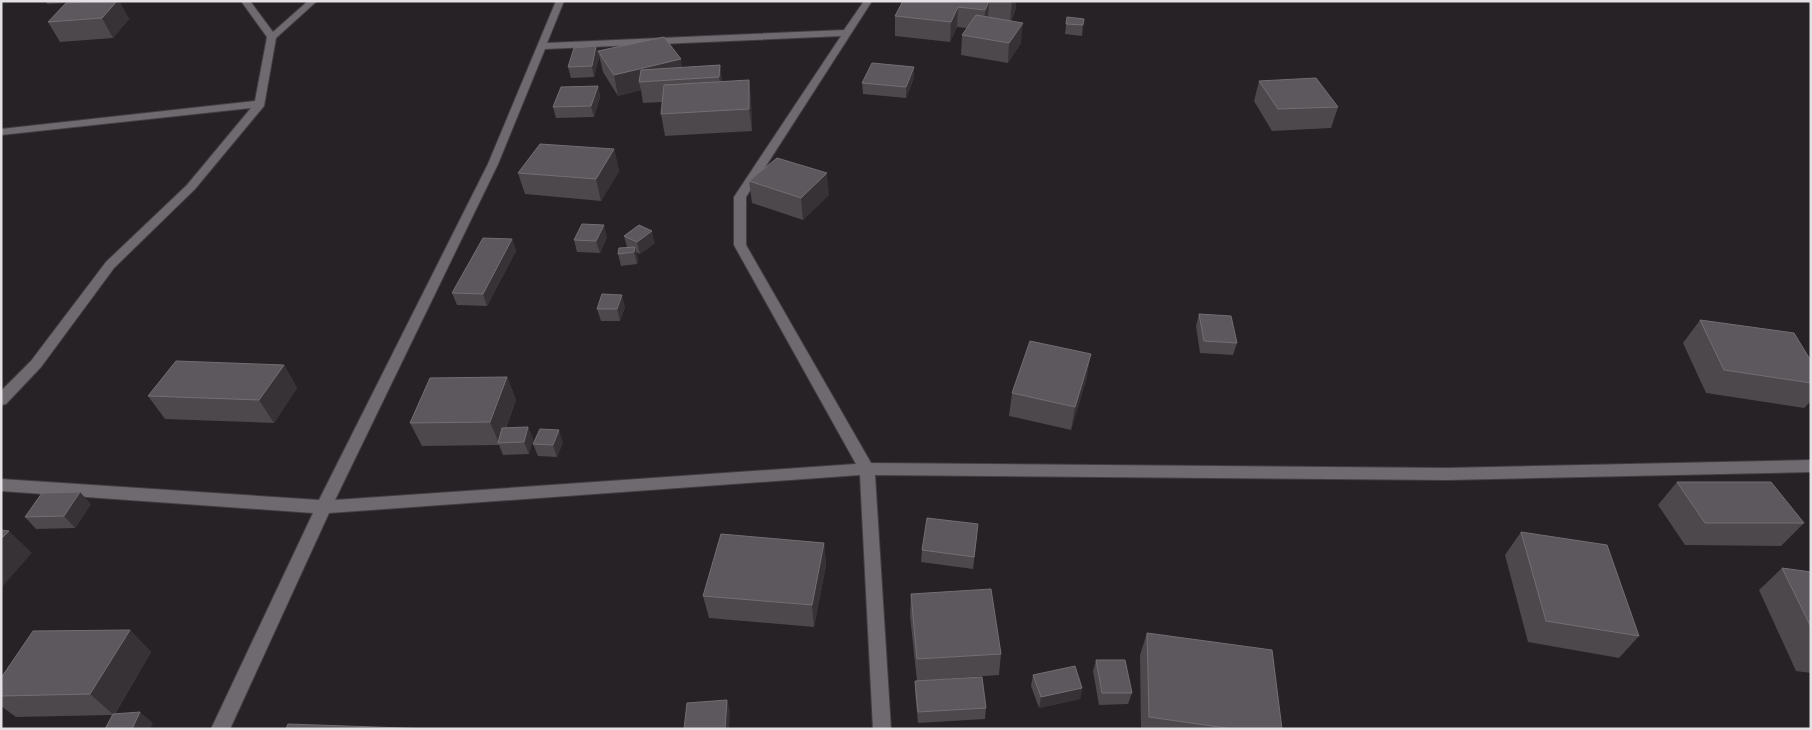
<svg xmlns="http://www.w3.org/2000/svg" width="1812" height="730" viewBox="0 0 1812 730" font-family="'Roboto Serif',serif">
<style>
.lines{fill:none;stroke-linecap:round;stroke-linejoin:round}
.minor-casing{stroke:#423e42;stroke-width:2}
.minor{fill:#6f6a6f;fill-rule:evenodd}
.wall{fill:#4c484c}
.shaded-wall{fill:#363236}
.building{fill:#5d585d;stroke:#726e72}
</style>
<rect width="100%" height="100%" fill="#262226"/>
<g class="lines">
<!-- minor casing -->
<g class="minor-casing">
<path id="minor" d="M 241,1 L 250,1 L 273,32 L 308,1 L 317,1 L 276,38 L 264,106 L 195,189 L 114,268 L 41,367 L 6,404 L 1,405 L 1,391 L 31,361 L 106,262 L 187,185 L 251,108 L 1,135 L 1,129 L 255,101 L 267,37 Z
M 556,1 L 564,1 L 547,43 L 844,30 L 864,1 L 872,1 L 746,197 L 746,245 L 871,463 L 1447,468 L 1811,460 L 1811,472 L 1447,480 L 875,475 L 891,729 L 873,729 L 860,475 L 329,513 L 230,729 L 211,729 L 313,513 L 1,491 L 1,479 L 319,500 L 488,164 ZM 841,36 L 734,197 L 734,245 L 856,464 L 335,500 L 498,164 L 545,49 Z"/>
</g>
<!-- minor -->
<use href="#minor" class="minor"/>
</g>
<!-- wall -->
<path class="wall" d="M 46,1 L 119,1 L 129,19 L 113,38 L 60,42 L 48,22 L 86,2 L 47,4 Z
M 903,1 L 1016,1 L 1016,8 L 1011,21 L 1021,43 L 1008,63 L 961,55 L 962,35 L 967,28 L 957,27 L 950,42 L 895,36 L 895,16 Z
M 1067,17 L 1083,25 L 1082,36 L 1065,34 Z
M 596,46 L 599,57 L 594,77 L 571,78 L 568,67 Z
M 598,51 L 682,68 L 720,65 L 722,82 L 749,80 L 751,101 L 752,131 L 665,136 L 661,114 L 662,102 L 643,103 L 641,90 L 618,96 L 603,72 Z
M 914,67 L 914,78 L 906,98 L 863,94 L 862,83 Z
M 1259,81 L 1338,107 L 1331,128 L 1272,131 L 1254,101 Z
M 598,86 L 600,97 L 594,117 L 556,118 L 553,107 Z
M 614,149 L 619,171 L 601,201 L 525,194 L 518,173 Z
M 749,181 L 829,195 L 803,220 L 752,203 Z
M 624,236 L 655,243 L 640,254 L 636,252 L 638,259 L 637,264 L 621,266 L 618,254 L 627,247 Z
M 607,237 L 600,253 L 577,252 L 574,240 Z
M 512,239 L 516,251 L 487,306 L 457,305 L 452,293 Z
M 625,307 L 620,321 L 601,321 L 597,309 Z
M 1199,314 L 1237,343 L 1233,355 L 1200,353 L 1196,326 Z
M 1700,320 L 1811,361 L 1811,401 L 1804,408 L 1706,393 L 1683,343 Z
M 284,365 L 297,388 L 274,423 L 165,419 L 148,396 Z
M 507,377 L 516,400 L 506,428 L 528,427 L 533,439 L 529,454 L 503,455 L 499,445 L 422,446 L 410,423 Z
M 1087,377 L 1071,430 L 1009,416 L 1012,393 Z
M 563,442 L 557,457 L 538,456 L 533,444 Z
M 1677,482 L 1804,523 L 1781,546 L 1685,545 L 1658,505 Z
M 91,504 L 75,528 L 36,529 L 25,517 Z
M 1521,532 L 1639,636 L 1619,658 L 1528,642 L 1505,555 Z
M 977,537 L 973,569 L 921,562 L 922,550 Z
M 824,543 L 826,565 L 814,627 L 709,618 L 703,596 Z
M 1782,568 L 1811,572 L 1811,673 L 1796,671 L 1759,590 Z
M 911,594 L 1001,654 L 999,675 L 917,681 L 910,616 Z
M 130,630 L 151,652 L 115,714 L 153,723 L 112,715 L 16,717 L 1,706 L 1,678 Z
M 1147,633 L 1282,729 L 1141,729 L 1140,655 Z
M 1096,660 L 1132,693 L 1128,704 L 1099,705 L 1093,671 Z
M 1033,675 L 1082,688 L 1080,699 L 1039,708 L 1031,686 Z
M 915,681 L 986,708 L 985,719 L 918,723 L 915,692 Z"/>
<!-- shaded-wall -->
<path class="shaded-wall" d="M 117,1 L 119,1 L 129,19 L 113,38 L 102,18 Z
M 989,1 L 988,19 L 984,30 L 985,10 Z
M 1012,1 L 1016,1 L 1016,8 L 1010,22 Z
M 958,7 L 957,27 L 950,42 L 951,22 Z
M 1023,23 L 1021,43 L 1008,63 L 1009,43 Z
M 596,46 L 599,57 L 594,77 L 592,66 Z
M 681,59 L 684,79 L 639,82 L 641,90 L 618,96 L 614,75 Z
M 720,65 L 722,86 L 722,98 L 719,77 Z
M 914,67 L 914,78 L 906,98 L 906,87 Z
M 749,80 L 751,101 L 752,131 L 749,109 Z
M 598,86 L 600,97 L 594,117 L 591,106 Z
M 614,149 L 619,171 L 601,201 L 596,179 Z
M 827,173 L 829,195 L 803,220 L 801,198 Z
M 604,225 L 607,237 L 600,253 L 596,241 Z
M 652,231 L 655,243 L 640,254 L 637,242 Z
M 512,239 L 516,251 L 487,306 L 483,294 Z
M 635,247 L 638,259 L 637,264 L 634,252 Z
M 622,295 L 625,307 L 620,321 L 617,309 Z
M 1091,354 L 1087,377 L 1071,430 L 1075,407 Z
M 284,365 L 297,388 L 274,423 L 259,400 Z
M 507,377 L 516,400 L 500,443 L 499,443 L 490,422 Z
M 528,427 L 533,439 L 529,454 L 524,442 Z
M 559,430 L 563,442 L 557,457 L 553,445 Z
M 80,492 L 91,504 L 75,528 L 64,516 Z
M 9,531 L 32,553 L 1,588 L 1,539 Z
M 824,543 L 826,565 L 814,627 L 812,605 Z
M 130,630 L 151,652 L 114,715 L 90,694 Z
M 1082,688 L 1080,699 L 1039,708 L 1041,697 Z
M 727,700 L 730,711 L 729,729 L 725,729 Z
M 140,712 L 153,723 L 150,729 L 132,729 Z"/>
<!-- building -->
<path class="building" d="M 94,1 L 117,1 L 102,18 L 48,22 L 66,3 Z
M 903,1 L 989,1 L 985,10 L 958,7 L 951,22 L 895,16 Z
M 976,15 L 1023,23 L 1009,43 L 962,35 Z
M 1067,17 L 1084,19 L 1083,25 L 1066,24 Z
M 664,37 L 681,59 L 614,75 L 598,51 Z
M 596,46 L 592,66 L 568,67 L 574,48 Z
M 872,63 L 914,67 L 906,87 L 862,83 Z
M 720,65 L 719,77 L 639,82 L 641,70 Z
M 1316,78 L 1338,107 L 1278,109 L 1259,81 Z
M 749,80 L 749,109 L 661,114 L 664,85 Z
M 598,86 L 591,106 L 553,107 L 561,87 Z
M 540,144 L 614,149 L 596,179 L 518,173 Z
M 777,158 L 827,173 L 801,198 L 749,181 Z
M 582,224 L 604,225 L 596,241 L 574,240 Z
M 639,225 L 652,231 L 637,242 L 624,236 Z
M 483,238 L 512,239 L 483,294 L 452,293 Z
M 635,247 L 634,252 L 618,254 L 619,248 Z
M 602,294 L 622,295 L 617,309 L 597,309 Z
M 1199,314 L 1231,316 L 1237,343 L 1204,341 Z
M 1700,320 L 1794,333 L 1811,361 L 1811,383 L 1724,370 Z
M 1030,341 L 1091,354 L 1075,407 L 1012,393 Z
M 176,361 L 284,365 L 259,400 L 148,396 Z
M 507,377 L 490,422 L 410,423 L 430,378 Z
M 528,427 L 524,442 L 498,443 L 502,428 Z
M 540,429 L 559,430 L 553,445 L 533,444 Z
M 1677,482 L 1771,482 L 1804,523 L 1705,523 Z
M 80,492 L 64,516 L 25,517 L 42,493 Z
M 927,518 L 978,524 L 974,557 L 922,550 Z
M 1,530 L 9,531 L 1,539 Z
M 1521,532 L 1607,545 L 1639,636 L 1546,621 Z
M 721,534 L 824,543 L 812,605 L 703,596 Z
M 1782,568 L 1811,572 L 1811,627 Z
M 991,589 L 1001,654 L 917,659 L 911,594 Z
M 130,630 L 90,694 L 1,696 L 1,678 L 33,631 Z
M 1147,633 L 1272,650 L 1282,729 L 1233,729 L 1149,717 Z
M 1096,660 L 1125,660 L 1132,693 L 1102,693 Z
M 1075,666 L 1082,688 L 1041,697 L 1033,675 Z
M 982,677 L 986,708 L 918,712 L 915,681 Z
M 727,700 L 725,729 L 684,729 L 687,703 Z
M 140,712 L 132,729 L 105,729 L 113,714 Z
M 288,724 L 433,729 L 286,729 Z"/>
<!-- border -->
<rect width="1812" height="730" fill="none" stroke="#e4e1e4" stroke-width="5"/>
</svg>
